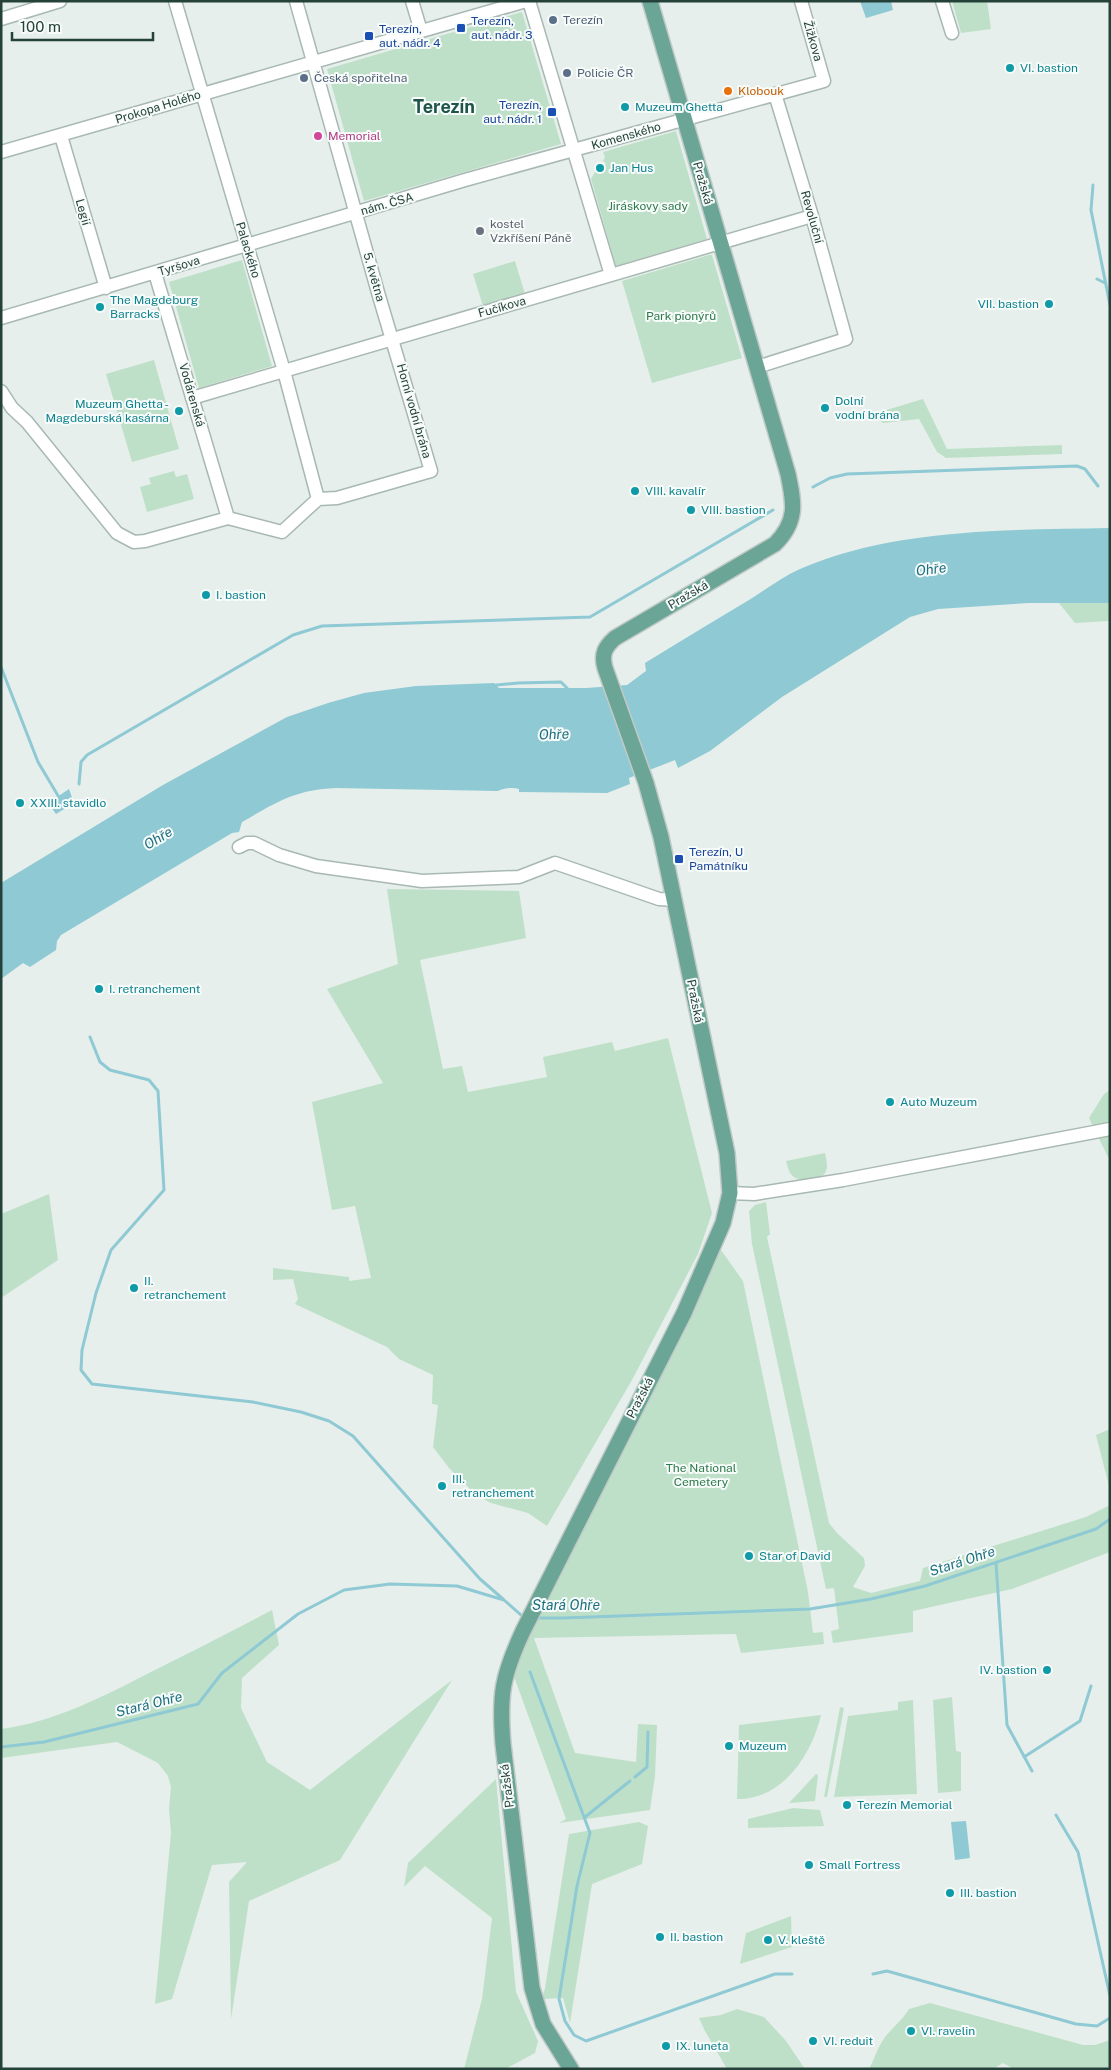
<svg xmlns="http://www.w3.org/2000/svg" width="1111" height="2070" viewBox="0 0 1111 2070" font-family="'Public Sans',sans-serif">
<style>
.green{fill:#bfe0c8}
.water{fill:#8ec9d4}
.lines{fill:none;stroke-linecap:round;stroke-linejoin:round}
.stream{stroke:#8ec9d4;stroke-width:3}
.minor-casing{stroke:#a8b8b2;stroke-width:15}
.major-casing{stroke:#c2cac8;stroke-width:18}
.minor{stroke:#fff;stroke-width:12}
.major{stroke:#6aa596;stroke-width:15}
.service-dot{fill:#5c6f8a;stroke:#f7fbf9;stroke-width:2}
.transit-dot{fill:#1a4fb4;stroke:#f7fbf9;stroke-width:2}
.culture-dot{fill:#0f9aa8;stroke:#f7fbf9;stroke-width:2}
.food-dot{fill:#e8710a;stroke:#f7fbf9;stroke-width:2}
.hotel-dot{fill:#d1479c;stroke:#f7fbf9;stroke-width:2}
.worship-dot{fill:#6b7280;stroke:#f7fbf9;stroke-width:2}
.labels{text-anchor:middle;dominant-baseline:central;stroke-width:4;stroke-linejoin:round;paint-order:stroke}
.service-label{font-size:12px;fill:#4e5e75;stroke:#f7fbf9;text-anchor:start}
.transit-label{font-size:12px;fill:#164399;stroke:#f7fbf9;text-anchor:start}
.street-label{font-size:12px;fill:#24423a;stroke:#f7fbf9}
.culture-label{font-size:12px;fill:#0d838f;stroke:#f7fbf9;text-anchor:start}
.food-label{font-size:12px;fill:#c56008;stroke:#f7fbf9;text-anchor:start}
.hotel-label{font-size:12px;fill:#b23c85;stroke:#f7fbf9;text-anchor:start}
.park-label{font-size:12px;fill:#2d7a4b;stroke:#f7fbf9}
.worship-label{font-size:12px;fill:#5b616d;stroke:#f7fbf9;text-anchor:start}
.water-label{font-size:14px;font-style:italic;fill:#1c6f80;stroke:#f7fbf9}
.district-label{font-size:18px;font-weight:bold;fill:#1f5548;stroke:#f7fbf9}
</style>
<rect width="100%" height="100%" fill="#e6efeb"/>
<!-- green -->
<path class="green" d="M 952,1 L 987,1 L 991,29 L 961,33 Z
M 522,12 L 561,144 L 364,201 L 327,69 Z
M 676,131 L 707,239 L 616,266 L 591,179 L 595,172 L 600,174 L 606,163 L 603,161 L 605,157 L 603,152 Z
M 709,255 L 712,255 L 742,358 L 652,383 L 622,281 Z
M 242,260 L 272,366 L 199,388 L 169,282 Z
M 515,261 L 525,294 L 483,306 L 473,274 Z
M 154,360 L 179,449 L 132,462 L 106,374 Z
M 923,399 L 947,449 L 1062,445 L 1062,454 L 946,458 L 937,452 L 919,419 L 883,423 L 873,414 Z
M 174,471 L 176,477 L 187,474 L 194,499 L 147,512 L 140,487 L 151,484 L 149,478 Z
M 1059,603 L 1110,603 L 1110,621 L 1075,623 Z
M 387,889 L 519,891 L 526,938 L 420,960 L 443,1069 L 462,1066 L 468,1092 L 547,1077 L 543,1057 L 612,1042 L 615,1051 L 668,1038 L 712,1213 L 698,1254 L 632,1380 L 547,1526 L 528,1513 L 491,1503 L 476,1495 L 449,1468 L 433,1447 L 438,1405 L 432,1404 L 433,1375 L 399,1359 L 387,1347 L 295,1304 L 298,1299 L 293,1279 L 273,1280 L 273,1268 L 349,1277 L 349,1281 L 371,1278 L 355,1206 L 332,1210 L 312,1102 L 383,1083 L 327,989 L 398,964 Z
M 1110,1090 L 1110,1161 L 1089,1118 L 1104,1094 Z
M 825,1153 C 826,1159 829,1167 825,1173 C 823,1176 819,1177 815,1178 C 797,1181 790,1180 786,1161 Z
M 49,1194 L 58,1260 L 1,1298 L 1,1214 Z
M 766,1202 L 770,1234 L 767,1237 L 829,1523 L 837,1533 L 864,1558 L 865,1566 L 853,1587 L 871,1593 L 920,1581 L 923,1568 L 1086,1517 L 1110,1505 L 1110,1552 L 1012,1589 L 913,1611 L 913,1632 L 833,1643 L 831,1631 L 839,1629 L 834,1588 L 826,1589 L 752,1244 L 749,1211 L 755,1205 Z
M 721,1250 L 743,1281 L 808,1592 L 813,1633 L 823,1632 L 824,1644 L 741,1653 L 736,1634 L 534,1638 L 575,1753 L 636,1762 L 638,1724 L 657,1725 L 655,1776 L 650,1810 L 559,1823 L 566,1819 L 513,1674 L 531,1632 Z
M 1110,1429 L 1110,1490 L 1096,1435 Z
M 272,1610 L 279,1645 L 242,1678 L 241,1708 L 267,1762 L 310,1790 L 452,1680 L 340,1860 L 249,1901 L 231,2019 L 229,1882 L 247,1862 L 212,1865 L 172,1999 L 155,2004 L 171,1833 L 169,1809 L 171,1787 L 168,1776 L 158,1763 L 117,1742 L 1,1758 L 1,1729 C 54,1722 100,1698 147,1674 C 189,1653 231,1632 272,1610 Z
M 952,1697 L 956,1751 L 961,1752 L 961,1791 L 938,1793 L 933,1700 Z
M 913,1700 L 917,1794 L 834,1797 L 848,1716 L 898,1710 L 898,1702 Z
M 840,1707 L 844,1708 L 827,1797 L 824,1797 Z
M 821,1715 C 812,1754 783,1800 737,1799 L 739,1725 Z
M 816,1774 L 818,1775 L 815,1801 L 789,1803 Z
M 496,1779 L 516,1992 L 538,2041 L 535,2053 L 505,2069 L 464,2069 L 482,1999 L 492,1918 L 425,1866 L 404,1887 L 408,1863 Z
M 793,1808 L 820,1810 L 824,1826 L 748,1828 L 748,1819 Z
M 639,1822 L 648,1826 L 642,1864 L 592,1884 L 570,2023 L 563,1998 L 542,1999 L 545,1988 L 569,1834 Z
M 791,1916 L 792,1947 L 740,1964 L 746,1933 Z
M 930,2003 L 1083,2045 L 1095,2045 L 1110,2040 L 1110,2069 L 1014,2069 L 1003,2063 L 993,2069 L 869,2069 C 874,2060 877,2049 883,2040 C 892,2027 902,2021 909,2009 Z
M 737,2009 L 764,2017 L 786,2041 L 805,2069 L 727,2069 L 705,2031 L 699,2018 L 721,2015 Z"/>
<!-- water -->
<path class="water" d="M 860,1 L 891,1 L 893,10 L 866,18 Z
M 1110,528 L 1110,603 L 1028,603 L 938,609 L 910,617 L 782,697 L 710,751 L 678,768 L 675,760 L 629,778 L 630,784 L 607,793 L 519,792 L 519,789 C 513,787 504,788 498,791 L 336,788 C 294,790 277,802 242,822 L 239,832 L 232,833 L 61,935 L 57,941 L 56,950 L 30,967 L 23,963 L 1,979 L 1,883 L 163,785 L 287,717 L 328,703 L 364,693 L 416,686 L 494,683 L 499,688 L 586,688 L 627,685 L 646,671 L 645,663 C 679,642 714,621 749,600 C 765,590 782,577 800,569 C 893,528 1010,530 1110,528 Z
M 69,789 L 74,803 L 56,814 L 48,803 Z
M 966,1821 L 970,1858 L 955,1860 L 951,1822 Z"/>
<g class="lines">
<!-- stream -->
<path class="stream" d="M 1093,185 L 1091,210 L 1110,305
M 1097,279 L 1105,283
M 813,487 L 830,478 L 847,474 L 1077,466 L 1085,469 L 1098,486
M 1,667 L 38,762 L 60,799
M 496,685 L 518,683 L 561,682 L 567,688
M 79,784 L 81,762 L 87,755 L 293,635 L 322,626 L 590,617 L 773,510
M 90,1037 L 100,1062 L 110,1070 L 149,1080 L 158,1091 L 164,1190 L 111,1250 L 96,1293 L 82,1350 L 81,1370 L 92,1384 L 253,1402 L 301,1412 L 329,1421 L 353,1436 L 480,1579 L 503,1599
M 996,1563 L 1007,1725 L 1032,1771
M 535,1618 L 563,1618 L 810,1609 L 871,1599 L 925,1586 L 1096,1529 L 1110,1519
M 530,1672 L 590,1833 L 577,1886 L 559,1999 L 565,2021 L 574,2035 L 586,2041 L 775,1974 L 792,1974
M 1,1747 L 44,1742 L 198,1704 L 222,1673 L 298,1614 L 344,1590 L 390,1584 L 457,1586 L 504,1600 L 521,1615 L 526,1616
M 1024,1757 L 1080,1721 L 1091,1686
M 635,1777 L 647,1767 L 648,1732
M 1056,1815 L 1078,1852 L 1110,1996
M 585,1817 L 630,1781
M 873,1974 L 887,1971 L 1076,2024 L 1097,2026 L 1110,2018"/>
<!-- minor casing -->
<g class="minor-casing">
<path id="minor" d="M 175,1 L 284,371 L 318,499
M 412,1 L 421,31
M 529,1 L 611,275
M 942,1 L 952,33
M 1,19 L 60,1
M 61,136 L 106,288
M 1,152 L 526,1
M 155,273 L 228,518
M 1,318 L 465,180 L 824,81 L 801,1
M 757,367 L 846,339 L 812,216 L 775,94
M 1,391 L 12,408 L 27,422 L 117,533 L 134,542 L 145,541 L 228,518 L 282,532 L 318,499 L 337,498 L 431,471 L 379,296 L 296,1
M 192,398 L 812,216
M 239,847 L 247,843 L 254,843 L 279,855 L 316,866 L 422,881 L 519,877 L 555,863 L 659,899 L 675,900
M 730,1193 L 754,1194 L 843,1180 L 1110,1129"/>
</g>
<!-- major casing -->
<g class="major-casing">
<path id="major" d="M 571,2069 L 543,2024 L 532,1988 L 503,1744 C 499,1695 502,1676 523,1631 L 684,1313 L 723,1223 L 730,1193 L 727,1153 L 661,837 L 646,783 L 605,668 C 601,654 605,647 615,638 L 775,544 C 798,521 794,503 788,474 L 650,1"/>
</g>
<!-- minor -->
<use href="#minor" class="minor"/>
<!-- major -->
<use href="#major" class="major"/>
</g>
<!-- markers -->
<g class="service-dot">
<circle cx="553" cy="20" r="5"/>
<circle cx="567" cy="73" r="5"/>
<circle cx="304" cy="78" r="5"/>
</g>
<g class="transit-dot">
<rect x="456" y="23" width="10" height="10" rx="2.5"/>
<rect x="364" y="31" width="10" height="10" rx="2.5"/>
<rect x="547" y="107" width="10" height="10" rx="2.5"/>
<rect x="674" y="854" width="10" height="10" rx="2.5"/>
</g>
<g class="culture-dot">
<circle cx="1010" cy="68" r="5"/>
<circle cx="625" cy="107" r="5"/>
<circle cx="600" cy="168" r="5"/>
<circle cx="1049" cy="304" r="5"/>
<circle cx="100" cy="307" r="5"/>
<circle cx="825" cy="408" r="5"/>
<circle cx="179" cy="411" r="5"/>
<circle cx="635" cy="491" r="5"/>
<circle cx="691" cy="510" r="5"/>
<circle cx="206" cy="595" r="5"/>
<circle cx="20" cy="803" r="5"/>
<circle cx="99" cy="989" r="5"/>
<circle cx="890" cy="1102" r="5"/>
<circle cx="134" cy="1288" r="5"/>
<circle cx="442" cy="1486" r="5"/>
<circle cx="749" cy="1556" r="5"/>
<circle cx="1047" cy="1670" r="5"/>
<circle cx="729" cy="1746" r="5"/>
<circle cx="847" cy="1805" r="5"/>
<circle cx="809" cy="1865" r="5"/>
<circle cx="950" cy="1893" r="5"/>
<circle cx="660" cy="1937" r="5"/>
<circle cx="768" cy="1940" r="5"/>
<circle cx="911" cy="2031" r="5"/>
<circle cx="813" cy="2041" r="5"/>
<circle cx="666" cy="2046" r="5"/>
</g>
<circle class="food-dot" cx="728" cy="91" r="5"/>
<circle class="hotel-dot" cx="318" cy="136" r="5"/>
<circle class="worship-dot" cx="480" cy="231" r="5"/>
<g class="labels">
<!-- service labels -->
<g class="service-label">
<text x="563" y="20">Terezín</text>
<text x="577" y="73">Policie ČR</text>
<text x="314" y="78">Česká spořitelna</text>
</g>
<!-- transit labels -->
<g class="transit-label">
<text x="471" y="21">Terezín,<tspan x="471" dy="14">aut. nádr. 3</tspan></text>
<text x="379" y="29">Terezín,<tspan x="379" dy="14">aut. nádr. 4</tspan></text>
<text x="542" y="105" text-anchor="end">Terezín,<tspan x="542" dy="14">aut. nádr. 1</tspan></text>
<text x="689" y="852">Terezín, U<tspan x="689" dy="14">Památníku</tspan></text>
</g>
<!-- street labels -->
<g class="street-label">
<text transform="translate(813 41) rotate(74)">Žižkova</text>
<text transform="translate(158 107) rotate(-17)">Prokopa Holého</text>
<text transform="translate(626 136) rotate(-16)">Komenského</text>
<text transform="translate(703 183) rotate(74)">Pražská</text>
<text transform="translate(387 204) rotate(-16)">nám. ČSA</text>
<text transform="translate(83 212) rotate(74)">Legií</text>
<text transform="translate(812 217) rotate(74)">Revoluční</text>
<text transform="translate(248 250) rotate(73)">Palackého</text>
<text transform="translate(179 266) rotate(-17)">Tyršova</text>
<text transform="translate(374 277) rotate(74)">5. května</text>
<text transform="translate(502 307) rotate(-16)">Fučíkova</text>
<text transform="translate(192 395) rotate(74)">Vodárenská</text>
<text transform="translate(414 411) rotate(74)">Horní vodní brána</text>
<text transform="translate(688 595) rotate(-30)">Pražská</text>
<text transform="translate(695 1001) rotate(79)">Pražská</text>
<text transform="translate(640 1398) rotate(-63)">Pražská</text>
<text transform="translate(507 1786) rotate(-97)">Pražská</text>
</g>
<!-- culture labels -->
<g class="culture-label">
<text x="1020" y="68">VI. bastion</text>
<text x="635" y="107">Muzeum Ghetta</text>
<text x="610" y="168">Jan Hus</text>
<text x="110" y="300">The Magdeburg<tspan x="110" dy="14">Barracks</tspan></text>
<text x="1039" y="304" text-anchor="end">VII. bastion</text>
<text x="835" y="401">Dolní<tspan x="835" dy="14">vodní brána</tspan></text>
<text x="169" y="404" text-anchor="end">Muzeum Ghetta -<tspan x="169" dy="14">Magdeburská kasárna</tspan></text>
<text x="645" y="491">VIII. kavalír</text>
<text x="701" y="510">VIII. bastion</text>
<text x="216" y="595">I. bastion</text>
<text x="30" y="803">XXIII. stavidlo</text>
<text x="109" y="989">I. retranchement</text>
<text x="900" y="1102">Auto Muzeum</text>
<text x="144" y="1281">II.<tspan x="144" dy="14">retranchement</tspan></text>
<text x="452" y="1479">III.<tspan x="452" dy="14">retranchement</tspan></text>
<text x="759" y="1556">Star of David</text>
<text x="1037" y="1670" text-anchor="end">IV. bastion</text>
<text x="739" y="1746">Muzeum</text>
<text x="857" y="1805">Terezín Memorial</text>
<text x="819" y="1865">Small Fortress</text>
<text x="960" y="1893">III. bastion</text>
<text x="670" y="1937">II. bastion</text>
<text x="778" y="1940">V. kleště</text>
<text x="921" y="2031">VI. ravelin</text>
<text x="823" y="2041">VI. reduit</text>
<text x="676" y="2046">IX. luneta</text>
</g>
<!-- food labels -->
<g class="food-label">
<text x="738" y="91">Klobouk</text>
</g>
<!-- hotel labels -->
<g class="hotel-label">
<text x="328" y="136">Memorial</text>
</g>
<!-- park labels -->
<g class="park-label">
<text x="648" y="206">Jiráskovy sady</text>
<text x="681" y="316">Park pionýrů</text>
<text x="701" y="1468">The National<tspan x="701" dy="14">Cemetery</tspan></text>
</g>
<!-- worship labels -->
<g class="worship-label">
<text x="490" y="224">kostel<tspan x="490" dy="14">Vzkříšení Páně</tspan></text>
</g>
<!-- water labels -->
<g class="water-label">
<text transform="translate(931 569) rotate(-7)">Ohře</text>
<text transform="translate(554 734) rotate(-2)">Ohře</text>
<text transform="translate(158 838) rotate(-31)">Ohře</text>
<text transform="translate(962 1561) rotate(-18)">Stará Ohře</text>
<text x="566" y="1605">Stará Ohře</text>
<text transform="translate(149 1704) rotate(-14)">Stará Ohře</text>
</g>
<!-- district labels -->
<g class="district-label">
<text x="444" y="106">Terezín</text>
</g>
</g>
<!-- border -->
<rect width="1111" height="2070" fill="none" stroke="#24423a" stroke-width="5"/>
<!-- scale -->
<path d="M12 32v8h141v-8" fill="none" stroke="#24423a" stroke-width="2.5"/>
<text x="20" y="32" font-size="15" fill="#24423a" stroke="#f7fbf9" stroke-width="4" paint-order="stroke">100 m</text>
</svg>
